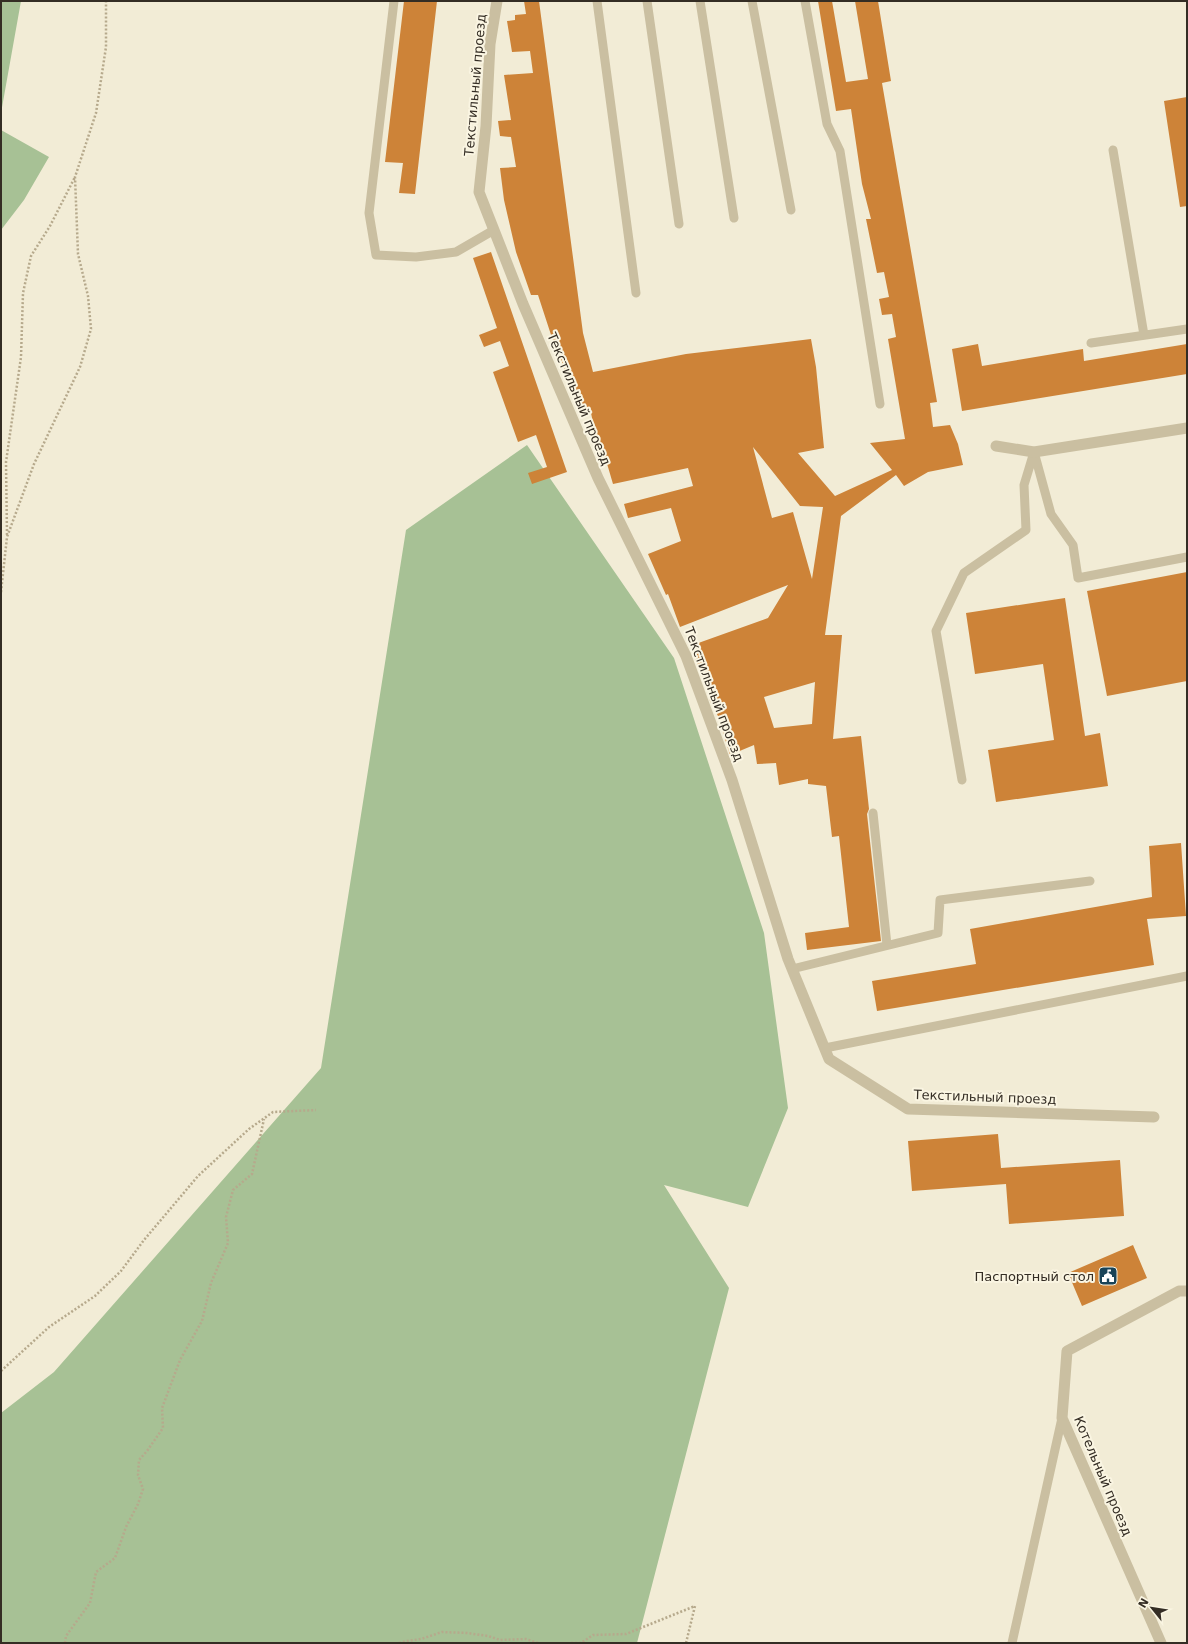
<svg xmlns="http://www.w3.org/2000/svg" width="1188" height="1644" viewBox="0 0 1188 1644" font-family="'DejaVu Sans',sans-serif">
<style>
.green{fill:#a7c195}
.building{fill:#cd8338;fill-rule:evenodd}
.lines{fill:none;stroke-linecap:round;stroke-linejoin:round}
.path{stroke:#b6a98c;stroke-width:2.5;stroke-dasharray:2 2;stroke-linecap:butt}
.service{stroke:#cabfa1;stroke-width:9}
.minor{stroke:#cabfa1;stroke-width:11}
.labels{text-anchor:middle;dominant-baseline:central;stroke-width:4;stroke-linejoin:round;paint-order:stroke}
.street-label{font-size:13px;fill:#342d24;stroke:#faf5e2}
.poi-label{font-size:13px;fill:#342d24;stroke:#faf5e2;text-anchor:end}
</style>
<rect width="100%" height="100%" fill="#f2ecd6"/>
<!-- green -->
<path class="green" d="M 1,1 L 21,1 L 1,113 Z
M 1,130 L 49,157 L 24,200 L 1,230 Z
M 527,445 L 674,658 L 764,933 L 788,1108 L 748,1207 L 664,1185 L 729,1288 L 637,1643 L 1,1643 L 1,1413 L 54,1372 L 321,1068 L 406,530 Z"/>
<!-- building -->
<path class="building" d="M 404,1 L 437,1 L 415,194 L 399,193 L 403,163 L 385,162 Z
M 524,1 L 539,1 L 583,333 L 593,372 L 686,354 L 811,339 L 816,367 L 824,448 L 798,453 L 835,496 L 892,470 L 870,443 L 905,439 L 888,339 L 896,337 L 892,314 L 882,315 L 879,299 L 889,297 L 884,272 L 877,273 L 866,219 L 871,219 L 862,184 L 851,109 L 836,111 L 818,1 L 832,1 L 846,82 L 868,79 L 855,1 L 878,1 L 891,81 L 882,83 L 937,402 L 930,403 L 933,427 L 950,425 L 958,444 L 963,465 L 928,472 L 904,486 L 896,475 L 841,516 L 825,635 L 842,635 L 833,739 L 861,736 L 869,809 L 867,814 L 881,941 L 807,950 L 805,933 L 849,927 L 839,836 L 832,837 L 826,786 L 808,784 L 808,779 L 779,785 L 776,763 L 757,764 L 754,745 L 730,755 L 718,716 L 709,699 L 709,697 L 710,696 L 690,646 L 768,618 L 788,585 L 680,627 L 668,594 L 666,595 L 648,554 L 681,541 L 671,508 L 628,518 L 624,504 L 693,486 L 688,468 L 613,484 L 603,450 L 599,451 L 591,413 L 583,414 L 580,389 L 572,391 L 556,344 L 554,344 L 538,295 L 531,295 L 516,252 L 504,200 L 500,168 L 516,167 L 511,137 L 500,136 L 498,121 L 511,120 L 504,75 L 533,73 L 530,51 L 512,52 L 507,21 L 515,20 L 515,15 L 526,14 ZM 753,447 L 800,506 L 823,507 L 812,579 L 793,512 L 772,518 ZM 815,682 L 812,724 L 774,728 L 764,697 Z
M 1187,97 L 1187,206 L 1180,207 L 1164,101 Z
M 491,252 L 567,472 L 532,484 L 528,473 L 547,467 L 536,435 L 518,442 L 493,372 L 509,366 L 500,341 L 484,347 L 479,335 L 497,328 L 473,258 Z
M 978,344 L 982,366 L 1083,349 L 1084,361 L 1187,344 L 1187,374 L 962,411 L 952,349 Z
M 1187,572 L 1187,681 L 1107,696 L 1087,591 Z
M 1065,598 L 1085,736 L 1100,733 L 1108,786 L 996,802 L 988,750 L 1054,740 L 1043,664 L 975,674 L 966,613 Z
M 1181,843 L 1186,916 L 1147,919 L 1154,965 L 877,1011 L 872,981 L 976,964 L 970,929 L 1152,897 L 1149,846 Z
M 998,1134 L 1001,1168 L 1120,1160 L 1124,1216 L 1009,1224 L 1006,1184 L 912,1191 L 908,1141 Z
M 1133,1245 L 1147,1278 L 1082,1306 L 1068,1273 Z"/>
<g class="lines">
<!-- path -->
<path class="path" d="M 7,535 L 6,462 L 21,357 L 23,293 L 31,256 L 50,226 L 75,177
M 1,592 L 7,537 L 34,464 L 80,367 L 91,329 L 88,296 L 78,254 L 75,177 L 96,113 L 106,47 L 106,1
M 1,1371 L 49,1327 L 95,1296 L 121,1271 L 144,1240 L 198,1176 L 249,1129 L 273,1112 L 316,1110
M 65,1643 L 66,1636 L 90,1603 L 96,1572 L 115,1558 L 126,1527 L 138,1504 L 143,1489 L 138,1475 L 139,1460 L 147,1451 L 163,1428 L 162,1408 L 180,1360 L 202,1321 L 211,1283 L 228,1243 L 226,1217 L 233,1190 L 252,1174 L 264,1119
M 399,1643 L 407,1641 L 421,1639 L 442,1632 L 467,1633 L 488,1636 L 500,1640 L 526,1639 L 538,1643
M 571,1643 L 581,1643 L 593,1635 L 626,1634 L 695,1606 L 686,1643"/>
<!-- service -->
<path class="service" d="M 394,1 L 369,213 L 376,255 L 416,257 L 456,252 L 494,230
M 597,1 L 636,293
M 647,1 L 679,224
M 700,1 L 734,218
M 752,1 L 791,210
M 805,1 L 827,124 L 840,151 L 880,404
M 1113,150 L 1144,335
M 1091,343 L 1187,329
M 1034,452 L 1051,514 L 1073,545 L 1078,578 L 1187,557
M 962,780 L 936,631 L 964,573 L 1026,530 L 1024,485 L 1034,452
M 873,813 L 887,945
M 792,969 L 938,933 L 940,900 L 1090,881
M 825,1048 L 1187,976
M 1012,1643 L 1062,1418"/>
<!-- minor -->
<path class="minor" d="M 497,1 L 490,44 L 486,126 L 479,192 L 523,304 L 598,478 L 686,656 L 732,780 L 788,959 L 829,1059 L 908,1109 L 1154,1117
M 996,446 L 1034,452 L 1187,428
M 1161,1643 L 1062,1418 L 1067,1351 L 1179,1291 L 1187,1291"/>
</g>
<!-- icons -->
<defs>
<g id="civic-square" transform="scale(1)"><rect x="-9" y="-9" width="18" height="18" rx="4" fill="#184358" stroke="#faf5e2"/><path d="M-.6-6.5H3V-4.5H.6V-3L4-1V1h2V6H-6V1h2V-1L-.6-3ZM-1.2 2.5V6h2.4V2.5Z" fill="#fff"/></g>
</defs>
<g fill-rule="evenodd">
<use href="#civic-square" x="1108" y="1276"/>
</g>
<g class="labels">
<!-- street labels -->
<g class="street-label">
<text transform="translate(475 85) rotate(-85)">Текстильный проезд</text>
<text transform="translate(579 399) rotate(67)">Текстильный проезд</text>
<text transform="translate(714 694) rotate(69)">Текстильный проезд</text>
<text transform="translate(985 1097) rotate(2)">Текстильный проезд</text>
<text transform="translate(1103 1476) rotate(67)">Котельный проезд</text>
</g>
<!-- poi labels -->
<g class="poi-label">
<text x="1094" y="1276">Паспортный стол</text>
</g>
</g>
<!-- border -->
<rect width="1188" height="1644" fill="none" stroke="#342d24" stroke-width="4"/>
<!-- north arrow -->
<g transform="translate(1152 1608) rotate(300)" stroke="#faf5e2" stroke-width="3" paint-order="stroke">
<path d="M0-3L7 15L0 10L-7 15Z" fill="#342d24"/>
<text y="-6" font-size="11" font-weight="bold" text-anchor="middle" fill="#342d24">N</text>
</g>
</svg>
